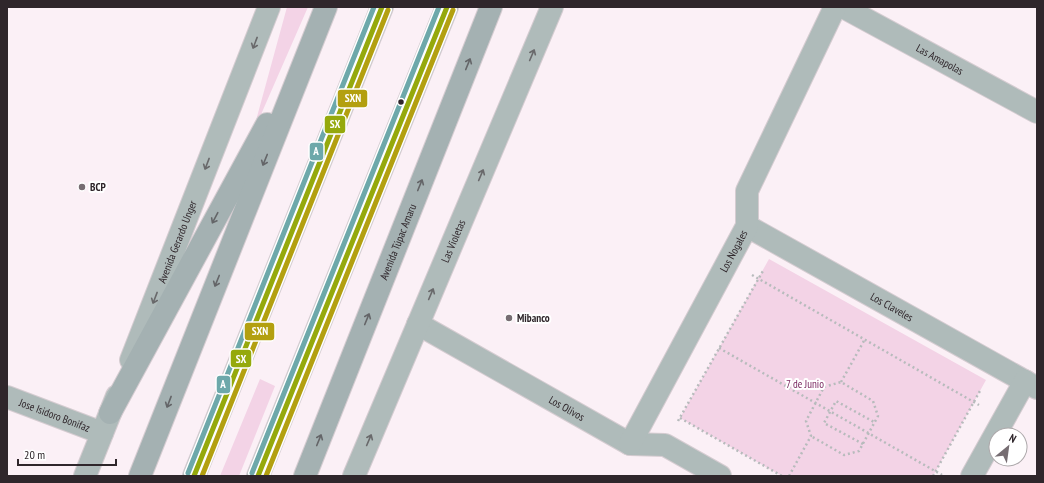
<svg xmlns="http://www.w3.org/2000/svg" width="1044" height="483" viewBox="0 0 1044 483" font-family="'PT Sans Narrow',sans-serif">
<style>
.green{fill:#f3d3e6}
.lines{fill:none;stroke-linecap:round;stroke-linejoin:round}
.minor-casing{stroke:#d5ccd1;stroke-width:24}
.major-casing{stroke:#d5ccd1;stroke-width:24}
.path{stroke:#b7bbbc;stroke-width:2.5;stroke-dasharray:2 3;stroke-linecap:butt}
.minor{stroke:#afbbba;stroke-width:22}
.major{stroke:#a4b1b2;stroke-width:22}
.bus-1-casing{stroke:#fff;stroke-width:8}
.bus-2-casing{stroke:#fff;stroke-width:8}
.bus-3-casing{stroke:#fff;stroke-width:8}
.bus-1{stroke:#95a90c;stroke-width:5}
.bus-2{stroke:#b3a010;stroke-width:5}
.bus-3{stroke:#6da8aa;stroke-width:5}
.oneway{stroke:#69696b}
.oneway2{stroke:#646568}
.bus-dot{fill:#2f262b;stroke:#fff;stroke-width:1.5}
.poi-dot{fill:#766d72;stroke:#fff;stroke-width:1.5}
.labels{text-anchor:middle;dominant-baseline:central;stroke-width:4;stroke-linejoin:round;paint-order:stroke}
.street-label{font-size:11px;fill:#2f262b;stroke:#fff}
.poi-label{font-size:11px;font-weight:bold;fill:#2f262b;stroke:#fff;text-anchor:start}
.park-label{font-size:11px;fill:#79265f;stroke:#fff}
.line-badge{stroke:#fff;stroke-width:1.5}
.badge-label{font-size:11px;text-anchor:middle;font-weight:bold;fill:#fff}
</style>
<rect width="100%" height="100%" fill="#fbf0f6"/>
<!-- green -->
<path class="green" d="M 287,7 L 308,7 L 252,135 Z
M 769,259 L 986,380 L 933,476 L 782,476 L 680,418 Z
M 260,379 L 275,386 L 239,476 L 220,476 Z"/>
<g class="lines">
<!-- minor casing -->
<g class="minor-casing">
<g id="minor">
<path id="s1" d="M 843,7 L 1037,112"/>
<path id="s2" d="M 747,226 L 1037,388"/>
<path id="s3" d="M 418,324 L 630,444 L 665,445 L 720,476"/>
<path id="s4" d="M 131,360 L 269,7"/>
<path id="s5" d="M 7,397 L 102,433"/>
<path id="s6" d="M 630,444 L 747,226 L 747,191 L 835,7"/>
<path d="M 85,476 L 117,396"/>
<path d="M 194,476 L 382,7"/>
<path d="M 258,476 L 447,7"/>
<path id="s7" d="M 354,476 L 552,7"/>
<path d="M 972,476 L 1025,381"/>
</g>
</g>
<!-- major casing -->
<g class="major-casing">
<g id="major">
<path d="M 110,413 L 267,124"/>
<path d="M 140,476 L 326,7"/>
<path id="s8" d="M 305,476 L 491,7"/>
</g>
</g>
<!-- path -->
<path class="path" d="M 752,275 L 979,405
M 719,348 L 942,475
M 841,382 L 865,339
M 680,418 L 782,476
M 678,421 L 764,269
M 863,444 L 824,423 L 836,401 L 874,422
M 789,476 L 811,436 L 806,421 L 824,387 L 841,382 L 873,401 L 878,416 L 859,451 L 844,455 L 811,436
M 933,476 L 981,389"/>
<!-- minor -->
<use href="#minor" class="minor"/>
<!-- major -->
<use href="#major" class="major"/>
<!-- bus-1 casing -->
<g class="bus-1-casing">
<path id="bus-1" d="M 194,476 L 382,7
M 258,476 L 447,7"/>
</g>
<!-- bus-2 casing -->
<g class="bus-2-casing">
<path id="bus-2" d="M 202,476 L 388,10
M 266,476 L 453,10"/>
</g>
<!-- bus-3 casing -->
<g class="bus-3-casing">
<path id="bus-3" d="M 188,473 L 374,7
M 252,473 L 439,7"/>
</g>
<!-- bus-1 -->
<use href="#bus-1" class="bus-1"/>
<!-- bus-2 -->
<use href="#bus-2" class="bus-2"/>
<!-- bus-3 -->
<use href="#bus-3" class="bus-3"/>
</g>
<!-- one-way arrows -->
<defs><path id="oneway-shaft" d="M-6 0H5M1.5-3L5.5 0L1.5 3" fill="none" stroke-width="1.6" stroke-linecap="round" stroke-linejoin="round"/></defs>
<g class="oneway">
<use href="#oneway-shaft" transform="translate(255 43) rotate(111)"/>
<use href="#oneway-shaft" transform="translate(532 55) rotate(-67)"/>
<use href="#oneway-shaft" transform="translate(207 164) rotate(111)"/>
<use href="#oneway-shaft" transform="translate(481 175) rotate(-67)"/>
<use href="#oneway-shaft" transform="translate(431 294) rotate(-67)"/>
<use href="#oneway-shaft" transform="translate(155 298) rotate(111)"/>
<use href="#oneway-shaft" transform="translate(369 440) rotate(-67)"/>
</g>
<g class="oneway2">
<use href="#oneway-shaft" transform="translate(468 64) rotate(-68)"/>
<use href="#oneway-shaft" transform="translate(265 160) rotate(112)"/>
<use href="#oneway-shaft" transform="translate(420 185) rotate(-68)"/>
<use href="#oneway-shaft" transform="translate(215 218) rotate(118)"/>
<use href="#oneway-shaft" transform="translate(217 281) rotate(112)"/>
<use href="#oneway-shaft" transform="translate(367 319) rotate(-68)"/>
<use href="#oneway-shaft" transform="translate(169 402) rotate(111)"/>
<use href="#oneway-shaft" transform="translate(319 440) rotate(-68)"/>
</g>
<!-- markers -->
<circle class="bus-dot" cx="401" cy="102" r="3.5"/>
<g class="poi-dot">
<circle cx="82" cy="187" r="4"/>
<circle cx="509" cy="318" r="4"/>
</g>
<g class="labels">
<!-- street labels -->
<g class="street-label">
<text stroke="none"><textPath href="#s1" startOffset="110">Las Amapolas</textPath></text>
<text stroke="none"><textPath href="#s8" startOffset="252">Avenida Túpac Amaru</textPath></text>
<text stroke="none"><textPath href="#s7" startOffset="255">Las Violetas</textPath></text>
<text stroke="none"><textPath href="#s4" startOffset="127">Avenida Gerardo Unger</textPath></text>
<text stroke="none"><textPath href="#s6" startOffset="219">Los Nogales</textPath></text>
<text stroke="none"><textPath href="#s2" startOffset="166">Los Claveles</textPath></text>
<text stroke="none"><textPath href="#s3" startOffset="171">Los Olivos</textPath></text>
<text stroke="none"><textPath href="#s5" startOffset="51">Jose Isidoro Bonifaz</textPath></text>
</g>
<!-- poi labels -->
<g class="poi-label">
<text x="90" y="187">BCP</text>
<text x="517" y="318">Mibanco</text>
</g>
<!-- park labels -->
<g class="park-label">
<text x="805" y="384">7 de Junio</text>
</g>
</g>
<g class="line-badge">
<rect x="337" y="89" width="31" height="19" rx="4" fill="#b3a010"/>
<rect x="324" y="115" width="22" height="19" rx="4" fill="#95a90c"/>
<rect x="309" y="142" width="15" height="19" rx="4" fill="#6da8aa"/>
<rect x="244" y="322" width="31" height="19" rx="4" fill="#b3a010"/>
<rect x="230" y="349" width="22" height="19" rx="4" fill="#95a90c"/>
<rect x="216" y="375" width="15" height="19" rx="4" fill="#6da8aa"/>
</g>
<g class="badge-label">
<text x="353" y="102">SXN</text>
<text x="335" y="128">SX</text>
<text x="316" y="155">A</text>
<text x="260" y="335">SXN</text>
<text x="241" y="363">SX</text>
<text x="223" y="388">A</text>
</g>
<!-- border -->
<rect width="1044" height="483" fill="none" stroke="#2f262b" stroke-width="16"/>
<!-- north arrow -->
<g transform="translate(1008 447) rotate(29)"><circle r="19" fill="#ffffff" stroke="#aca8aa"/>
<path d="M0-3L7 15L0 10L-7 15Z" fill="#766d72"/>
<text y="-6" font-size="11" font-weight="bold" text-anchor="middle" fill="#2f262b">N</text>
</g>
<!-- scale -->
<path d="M18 459v6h98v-6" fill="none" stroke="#2f262b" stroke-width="2"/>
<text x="24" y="459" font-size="12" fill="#2f262b" stroke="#ffffff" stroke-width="3" paint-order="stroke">20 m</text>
</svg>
